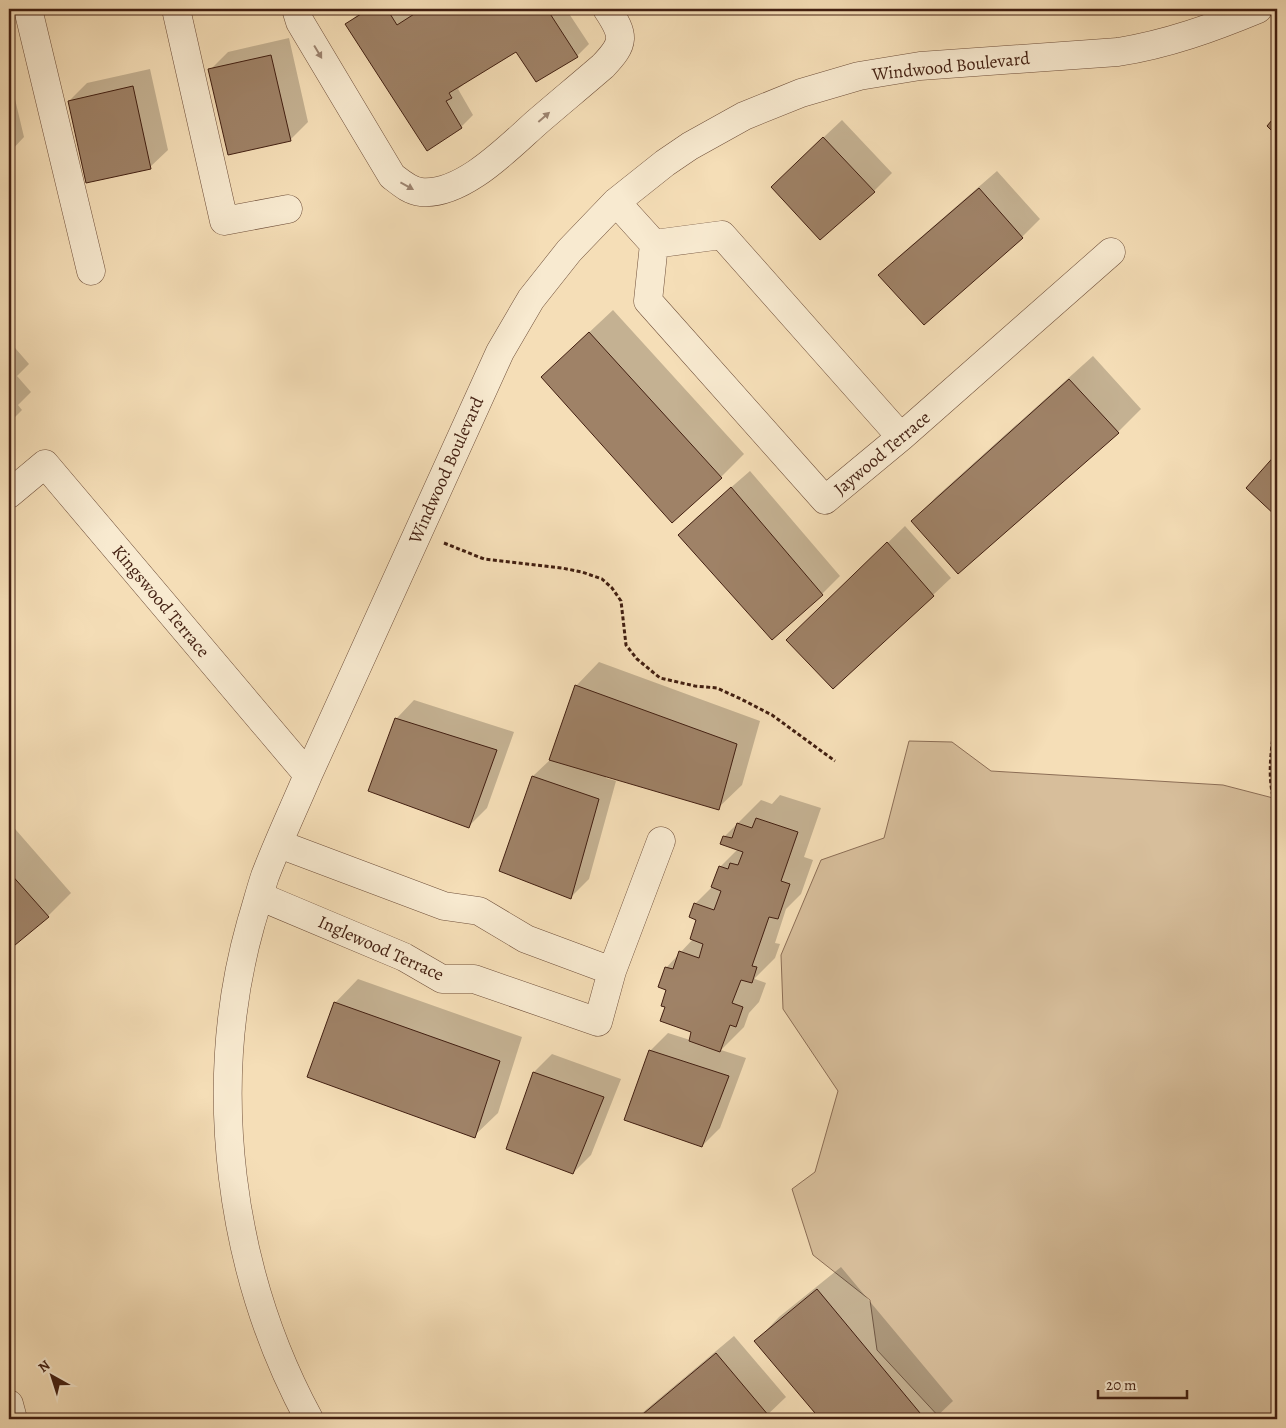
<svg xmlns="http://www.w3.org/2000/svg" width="1286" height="1428" viewBox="0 0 1286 1428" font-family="Alegreya,serif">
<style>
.green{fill:#d7be9b;stroke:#8c6e56}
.shadow{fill:#0003}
.building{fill:#9f8267;stroke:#421f11}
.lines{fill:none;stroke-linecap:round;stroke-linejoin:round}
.minor-casing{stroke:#6f4f3a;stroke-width:29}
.path{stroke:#421f11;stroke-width:3;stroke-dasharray:4 2.5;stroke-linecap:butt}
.minor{stroke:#f8ead0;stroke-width:28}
.oneway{fill:#9d8470}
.labels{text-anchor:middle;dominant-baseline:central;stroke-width:4.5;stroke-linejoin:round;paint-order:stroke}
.street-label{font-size:18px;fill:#421f11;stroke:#f8ead0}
</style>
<rect width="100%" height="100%" fill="#f5deb7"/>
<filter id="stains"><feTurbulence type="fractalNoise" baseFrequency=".004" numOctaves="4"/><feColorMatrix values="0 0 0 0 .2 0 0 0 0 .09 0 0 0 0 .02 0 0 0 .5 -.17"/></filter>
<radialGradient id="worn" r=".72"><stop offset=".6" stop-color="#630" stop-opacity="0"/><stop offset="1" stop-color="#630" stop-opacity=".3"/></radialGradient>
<!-- green -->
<path class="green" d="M 909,741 L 952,742 L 991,771 L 1223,785 L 1277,799 L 1277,1419 L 941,1419 L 877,1350 L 870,1300 L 813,1255 L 792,1189 L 815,1172 L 838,1091 L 783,1009 L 781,955 L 821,860 L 884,838 Z"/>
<!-- shadow -->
<path class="shadow" d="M 364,9 L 406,9 L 410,14 L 418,9 L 566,9 L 589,44 L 577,56 L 516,50 L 462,83 L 463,85 L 458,89 L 473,115 L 461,127 L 347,24 Z
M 289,38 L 308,122 L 290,140 L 210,70 L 228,52 Z
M 150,69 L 168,150 L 150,167 L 69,101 L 87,83 Z
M 9,74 L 24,137 L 9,153 Z
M 842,120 L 892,173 L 874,191 L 820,238 L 790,169 Z
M 997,171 L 1040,219 L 1022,237 L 924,323 L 880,275 L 898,257 Z
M 613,310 L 744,454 L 721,477 L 566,354 Z
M 9,341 L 29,364 L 17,376 L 31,392 L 18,405 L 22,410 L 9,423 Z
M 1093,356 L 1141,409 L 1118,432 L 958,572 L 913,521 L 936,497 Z
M 1277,455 L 1277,515 L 1247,488 Z
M 750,471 L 840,576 L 822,594 L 679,535 L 697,517 Z
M 905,526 L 951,578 L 933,595 L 806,622 Z
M 599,662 L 760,721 L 742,785 L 718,808 L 606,776 L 606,778 L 616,781 L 589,879 L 571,897 L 501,870 L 533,776 L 551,759 L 576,686 Z
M 414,700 L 514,732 L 487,808 L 469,826 L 369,790 L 397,718 Z
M 780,795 L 821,808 L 804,857 L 813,860 L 801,894 L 786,909 L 775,943 L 780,944 L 775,958 L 755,978 L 755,979 L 766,983 L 759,1002 L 749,1013 L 744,1027 L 721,1050 L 746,1058 L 720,1128 L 702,1146 L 650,1051 L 668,1033 L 690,1040 L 693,1031 L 667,1006 L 668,989 L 666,968 L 693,939 L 698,919 L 695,904 L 713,886 L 720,867 L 738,849 L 724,837 L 761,800 L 772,804 Z
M 9,822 L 71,893 L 48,916 L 9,948 Z
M 358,979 L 522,1037 L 498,1113 L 474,1136 L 335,1003 Z
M 552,1054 L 621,1079 L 591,1155 L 573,1173 L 507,1148 L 534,1072 Z
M 841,1267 L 953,1401 L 934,1419 L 822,1419 L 756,1341 L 779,1317 Z
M 734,1336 L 786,1397 L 763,1419 L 635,1419 Z"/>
<!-- building -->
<path class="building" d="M 369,9 L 387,9 L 397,25 L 422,9 L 547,9 L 578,57 L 536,82 L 516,52 L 449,93 L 452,98 L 446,101 L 462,128 L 427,151 L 345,24 Z
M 271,55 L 291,141 L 228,155 L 208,69 Z
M 133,86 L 151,169 L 86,183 L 68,101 Z
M 1277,114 L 1277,136 L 1267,126 Z
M 823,137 L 875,192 L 820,240 L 771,187 Z
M 979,188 L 1023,238 L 924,325 L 878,275 Z
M 589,332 L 722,478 L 672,523 L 541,377 Z
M 1069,379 L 1119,433 L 958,574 L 911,521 Z
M 1277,453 L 1277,517 L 1246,488 Z
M 731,487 L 823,595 L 772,640 L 678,535 Z
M 887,542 L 934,596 L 833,689 L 786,640 Z
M 575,685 L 737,744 L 719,810 L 549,760 Z
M 395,718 L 497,750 L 469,828 L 368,791 Z
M 532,776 L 599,799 L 571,899 L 499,871 Z
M 756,818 L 798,832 L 781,881 L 790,884 L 778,919 L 769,917 L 752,966 L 757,967 L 752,983 L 741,980 L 732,1003 L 743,1007 L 736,1027 L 730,1025 L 720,1052 L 689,1041 L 691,1032 L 660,1021 L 665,1007 L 661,1006 L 666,990 L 658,987 L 665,967 L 673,969 L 679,951 L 699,958 L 703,944 L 690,939 L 696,920 L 689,917 L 694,903 L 714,910 L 721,891 L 711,887 L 719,866 L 728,869 L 730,863 L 738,865 L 743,852 L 720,844 L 723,836 L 732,838 L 737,823 L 752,828 Z
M 9,872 L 49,917 L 9,950 Z
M 334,1002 L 500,1061 L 475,1138 L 307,1077 Z
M 649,1050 L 729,1076 L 702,1147 L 624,1120 Z
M 533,1072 L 604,1097 L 573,1174 L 506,1149 Z
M 817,1289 L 925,1419 L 820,1419 L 754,1341 Z
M 716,1353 L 769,1416 L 765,1419 L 637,1419 Z"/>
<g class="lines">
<!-- minor casing -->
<g class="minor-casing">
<path id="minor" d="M 28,9 L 91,271
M 176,9 L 224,221 L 288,209
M 296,9 L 300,22 L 392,176 C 401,183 410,191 421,192 C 462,196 508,148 536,123 C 558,104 581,85 603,66 C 625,43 625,36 607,9
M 616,202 L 654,244 L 648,301 L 825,500 L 901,437 L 1111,252
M 654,244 L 722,235 L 901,437
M 9,494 L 45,464 L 308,775
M 279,844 L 444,906 L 479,911 L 526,939 L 612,971 L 661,841
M 259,896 L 404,957 L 442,979 L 474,979 L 598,1022 L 612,971
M 9,1404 L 13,1419
M 309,1419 C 229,1271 205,1086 251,923 C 256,907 260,891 265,876 C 278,842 294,808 308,775 L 500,352 L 531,299 L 569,251 L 616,202 L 665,163 L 690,146 L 744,116 L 801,93 L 859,76 L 920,66 L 1118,52 C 1168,44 1212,28 1258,9"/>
</g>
<!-- path -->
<path class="path" d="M 444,543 L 484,559 L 562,568 L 582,572 L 602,579 L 612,588 L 621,601 L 626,645 L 637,659 L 660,678 L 695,686 L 717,688 L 741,699 L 772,715 L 835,761
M 1277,708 C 1273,741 1264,778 1277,809"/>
<!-- minor -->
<use href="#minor" class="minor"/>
</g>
<!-- one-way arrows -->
<defs><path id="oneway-solid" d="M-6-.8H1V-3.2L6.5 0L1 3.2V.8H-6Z" transform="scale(1.25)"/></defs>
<g class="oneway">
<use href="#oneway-solid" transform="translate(318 52) rotate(59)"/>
<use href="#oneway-solid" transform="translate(544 117) rotate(-41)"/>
<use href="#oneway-solid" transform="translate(407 186) rotate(29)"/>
</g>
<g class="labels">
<!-- street labels -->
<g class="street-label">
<text transform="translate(951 66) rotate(-6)">Windwood Boulevard</text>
<text transform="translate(882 453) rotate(-40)">Jaywood Terrace</text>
<text transform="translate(446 470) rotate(-66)">Windwood Boulevard</text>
<text transform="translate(161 601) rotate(50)">Kingswood Terrace</text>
<text transform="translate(381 948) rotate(24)">Inglewood Terrace</text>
</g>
</g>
<!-- margin -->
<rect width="1286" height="1428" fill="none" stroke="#f5deb7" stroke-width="30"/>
<rect x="10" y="10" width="1266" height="1408" fill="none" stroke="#421f11" stroke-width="2.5"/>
<rect x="15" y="15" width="1256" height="1398" fill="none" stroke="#421f11"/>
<!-- north arrow -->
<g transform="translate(52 1376) rotate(321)" stroke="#f8ead0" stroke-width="4" paint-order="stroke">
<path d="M0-4L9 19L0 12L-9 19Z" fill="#421f11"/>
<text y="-8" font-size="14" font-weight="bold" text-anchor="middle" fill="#421f11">N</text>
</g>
<!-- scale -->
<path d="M1098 1390v8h89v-8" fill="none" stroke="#421f11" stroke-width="2.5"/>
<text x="1106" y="1390" font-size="15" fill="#421f11" stroke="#f8ead0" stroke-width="4" paint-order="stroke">20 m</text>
<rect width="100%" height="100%" filter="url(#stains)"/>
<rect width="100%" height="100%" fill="url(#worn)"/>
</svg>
